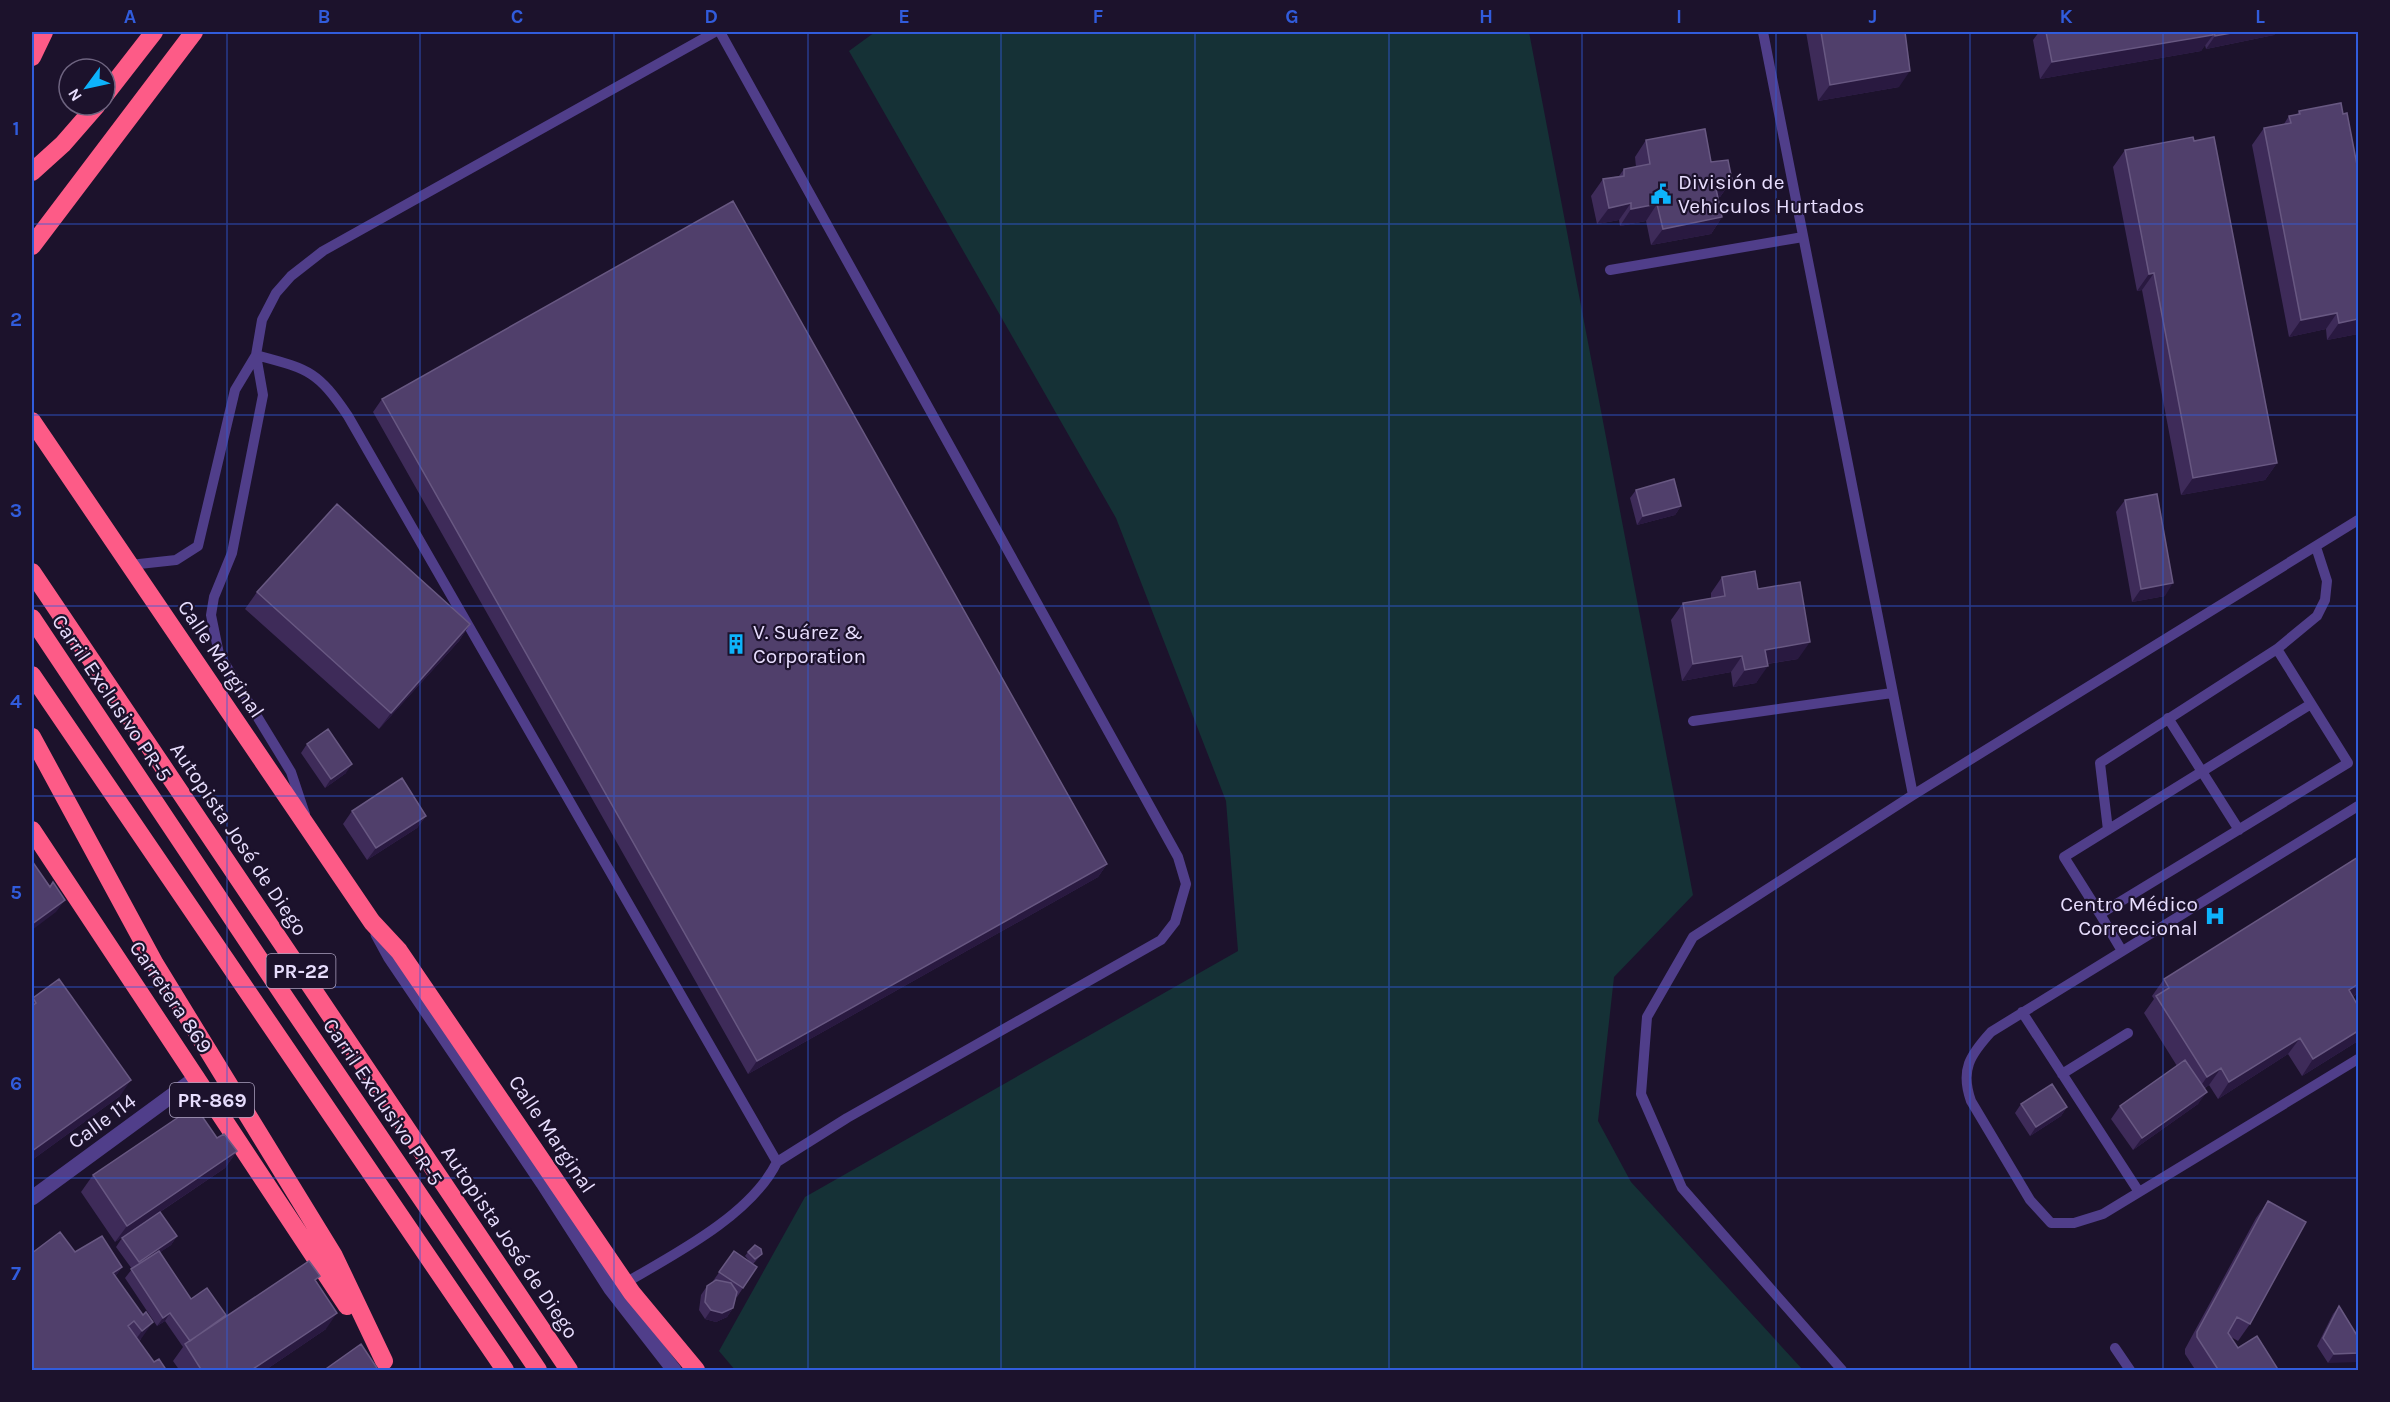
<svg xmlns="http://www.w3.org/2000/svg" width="2390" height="1402" viewBox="0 0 2390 1402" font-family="Karla,sans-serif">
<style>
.green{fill:#153136}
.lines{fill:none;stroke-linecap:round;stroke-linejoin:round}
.lane{stroke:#503e8a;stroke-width:10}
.street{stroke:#503e8a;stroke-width:15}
.highway{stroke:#fd5b87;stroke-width:18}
.wall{fill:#3e2b59}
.shaded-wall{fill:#291940}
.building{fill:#503f6b;stroke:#685882;stroke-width:1.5}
.grid{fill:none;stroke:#315cdc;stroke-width:1.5;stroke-opacity:0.55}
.labels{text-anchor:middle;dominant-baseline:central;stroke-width:4.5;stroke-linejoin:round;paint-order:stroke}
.shield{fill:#1c122c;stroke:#aba1bf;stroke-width:1.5}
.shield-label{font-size:20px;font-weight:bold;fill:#e8defe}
.poi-label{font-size:21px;fill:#e8defe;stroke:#1c122c;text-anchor:start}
.street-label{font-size:21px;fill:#e8defe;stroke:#1c122c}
.neatline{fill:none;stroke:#315cdc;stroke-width:2}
.grid-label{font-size:20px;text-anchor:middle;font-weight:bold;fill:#315cdc}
</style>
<rect width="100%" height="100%" fill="#1c122c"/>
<!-- green -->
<path class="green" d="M 875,32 L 1529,32 L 1693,895 L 1614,977 L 1598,1121 L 1631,1182 L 1803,1370 L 735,1370 L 719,1351 L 805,1197 L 1238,951 L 1226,801 L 1116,518 L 849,51 Z"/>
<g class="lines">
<!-- lane -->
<path class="lane" d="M 720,32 L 1178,857 L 1186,884 L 1175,922 L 1161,940 L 847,1118 L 777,1162
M 1763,32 L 1913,795
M 1610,270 L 1803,237
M 256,355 C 308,369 317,370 348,416 L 777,1162 C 751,1215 675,1254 625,1283
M 130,565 L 176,560 L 198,546 L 235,390 L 256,355
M 2277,649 L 2348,763 L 2100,914 L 2064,857 L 2311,704
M 2168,718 L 2239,830
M 1693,721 L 1892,693
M 2358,806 L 1991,1032 C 1970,1055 1960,1070 1971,1101 L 2030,1200 L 2051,1223 L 2074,1223 L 2103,1214 L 2358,1059
M 305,814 L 291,772 L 219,654 L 211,615 L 214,597 L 232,553 L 263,395 L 256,355 L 262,320 L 276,293 L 291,276 L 323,251 L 715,32
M 2108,830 L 2100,763 L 2277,649 L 2317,616 L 2325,600 L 2327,581 L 2316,547
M 2100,914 L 2122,951
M 2022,1012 L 2139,1192
M 2062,1074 L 2128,1033
M 2115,1348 L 2130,1370
M 1842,1370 L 1682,1188 L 1641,1094 L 1647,1017 L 1693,937 L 1913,795 L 2358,520"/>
<!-- street -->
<path class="street" d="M 378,934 L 390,956 L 543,1183 L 611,1289 L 674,1370
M 32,1198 L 197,1077"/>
<!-- highway -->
<path class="highway" d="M 32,57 L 44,32
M 105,95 L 154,32
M 32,172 L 63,144 L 97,105
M 32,246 L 194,32
M 32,421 L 372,922 L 399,951 L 632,1293 L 696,1370
M 32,572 L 569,1370
M 32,618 L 286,999 L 538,1370
M 32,675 L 505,1370
M 32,737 L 155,964 L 334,1256 L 384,1361
M 32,830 L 347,1306"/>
</g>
<!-- wall -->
<path class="wall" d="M 1806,32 L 1905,32 L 1899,87 L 1818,101 Z
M 2039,32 L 2276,32 L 2274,35 L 2206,49 L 2205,45 L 2201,51 L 2040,79 L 2033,40 Z
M 2299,111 L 2358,334 L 2327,340 L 2326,329 L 2289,337 L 2252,145 L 2264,128 L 2284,124 L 2289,116 L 2297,115 Z
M 1646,140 L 1711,162 L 1732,180 L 1720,197 L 1718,197 L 1722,217 L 1711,234 L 1651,245 L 1646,221 L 1620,226 L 1619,220 L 1597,224 L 1591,196 L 1603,179 L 1619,176 L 1624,169 L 1636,167 L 1635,157 Z
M 2194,141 L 2277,463 L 2265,480 L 2181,495 L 2142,290 L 2137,291 L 2113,167 L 2125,150 Z
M 382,399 L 1107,864 L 1098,877 L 748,1074 L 373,412 Z
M 1636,490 L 1681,506 L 1675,515 L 1637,525 L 1630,498 Z
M 2125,500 L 2165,596 L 2132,602 L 2116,512 Z
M 1722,577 L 1758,589 L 1798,659 L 1767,664 L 1756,683 L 1733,687 L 1731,672 L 1682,681 L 1671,620 L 1683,603 L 1711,598 L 1711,593 Z
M 257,592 L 470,624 L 459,641 L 379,729 L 245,609 Z
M 307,744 L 346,773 L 325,788 L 301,753 Z
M 352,811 L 426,816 L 417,828 L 367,860 L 343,824 Z
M 2164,979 L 2358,993 L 2353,997 L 2358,1041 L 2302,1076 L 2288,1054 L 2218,1099 L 2209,1085 L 2205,1088 L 2198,1104 L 2133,1150 L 2111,1119 L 2120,1106 L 2177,1066 L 2144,1013 L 2154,999 L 2152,996 Z
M 33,998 L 120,1096 L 32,1160 L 32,1000 Z
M 2021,1104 L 2067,1107 L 2061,1116 L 2030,1136 L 2015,1113 Z
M 217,1138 L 237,1151 L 225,1168 L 160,1212 L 177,1236 L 171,1245 L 160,1252 L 191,1299 L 225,1317 L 317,1281 L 326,1329 L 264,1371 L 180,1371 L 173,1361 L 183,1347 L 165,1321 L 157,1326 L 125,1278 L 132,1269 L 116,1247 L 122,1238 L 142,1224 L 115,1242 L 81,1192 L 93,1175 Z
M 2268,1201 L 2250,1324 L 2238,1341 L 2231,1337 L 2238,1348 L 2279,1371 L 2196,1371 L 2185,1354 L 2185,1349 L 2256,1218 Z
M 734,1251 L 751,1263 L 745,1256 L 748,1252 L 762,1254 L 753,1264 L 757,1267 L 737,1297 L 736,1296 L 733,1308 L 727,1317 L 716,1322 L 705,1319 L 699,1310 L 701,1295 L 707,1286 L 714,1281 L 713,1281 Z
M 75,1252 L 122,1267 L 115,1277 L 143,1315 L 141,1339 L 139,1341 L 154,1362 L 32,1371 Z
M 2339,1306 L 2358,1337 L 2328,1363 L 2317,1346 L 2333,1314 Z"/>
<!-- shaded-wall -->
<path class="shaded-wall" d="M 2237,32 L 2276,32 L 2274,35 L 2206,49 L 2215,36 Z
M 2213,35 L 2201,51 L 2040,79 L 2052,62 Z
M 1910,71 L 1899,87 L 1818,101 L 1830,85 Z
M 1732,180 L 1720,197 L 1703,201 L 1715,184 Z
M 1631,203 L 1619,220 L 1597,224 L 1609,208 Z
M 1657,204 L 1646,221 L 1620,226 L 1631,209 Z
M 1722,217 L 1711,234 L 1651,245 L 1663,229 Z
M 2154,273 L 2142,290 L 2137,291 L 2149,274 Z
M 2337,313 L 2326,329 L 2289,337 L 2301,320 Z
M 2358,319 L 2358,334 L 2327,340 L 2339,323 Z
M 2277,463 L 2265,480 L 2181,495 L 2193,478 Z
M 1681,506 L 1675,515 L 1637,525 L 1643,516 Z
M 2173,583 L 2165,596 L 2132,602 L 2141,589 Z
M 470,624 L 459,641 L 379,729 L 391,713 Z
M 1810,642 L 1798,659 L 1753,666 L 1765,650 Z
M 1742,656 L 1731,672 L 1682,681 L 1693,664 Z
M 1768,666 L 1756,683 L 1733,687 L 1745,670 Z
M 352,764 L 346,773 L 325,788 L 331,779 Z
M 426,816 L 417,828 L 367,860 L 376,848 Z
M 1107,864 L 1098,877 L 748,1074 L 757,1061 Z
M 65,900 L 56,912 L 32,930 L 32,924 Z
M 2358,984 L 2358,993 L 2337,1007 L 2349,990 Z
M 2358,1031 L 2358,1041 L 2302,1076 L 2313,1059 Z
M 2300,1038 L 2288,1054 L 2218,1099 L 2229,1082 Z
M 2221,1068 L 2209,1085 L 2195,1094 L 2207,1077 Z
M 131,1080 L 120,1096 L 32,1160 L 32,1151 Z
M 2207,1092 L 2198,1104 L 2133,1150 L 2142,1138 Z
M 2067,1107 L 2061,1116 L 2030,1136 L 2036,1127 Z
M 237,1151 L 225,1168 L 115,1242 L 127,1226 Z
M 177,1236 L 171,1245 L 133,1271 L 139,1262 Z
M 122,1267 L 110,1284 L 113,1273 Z
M 733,1308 L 727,1317 L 716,1322 L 705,1319 L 711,1310 Z
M 170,1313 L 165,1321 L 157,1326 L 163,1318 Z
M 337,1313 L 326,1329 L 264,1371 L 250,1371 Z
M 153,1322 L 141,1339 L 130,1347 L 142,1331 Z
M 2358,1353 L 2358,1362 L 2328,1363 L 2334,1354 Z"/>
<!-- building -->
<path class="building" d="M 1821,32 L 1905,32 L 1910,71 L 1830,85 Z
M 2046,32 L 2212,32 L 2213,35 L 2052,62 Z
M 2214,32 L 2237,32 L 2215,36 Z
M 2341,103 L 2343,114 L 2347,113 L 2358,170 L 2358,319 L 2339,323 L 2337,313 L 2301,320 L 2264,128 L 2291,123 L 2289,116 L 2300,114 L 2299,111 Z
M 1705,129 L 1711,162 L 1728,160 L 1732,180 L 1715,184 L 1722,217 L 1663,229 L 1657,204 L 1631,209 L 1631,203 L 1609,208 L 1603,179 L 1624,176 L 1624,169 L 1650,164 L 1646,140 Z
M 2193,137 L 2194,141 L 2214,137 L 2277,463 L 2193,478 L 2154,273 L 2149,274 L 2125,150 Z
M 733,201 L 1107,864 L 757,1061 L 382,399 Z
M 1674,479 L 1681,506 L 1643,516 L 1636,490 Z
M 2157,494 L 2173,583 L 2141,589 L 2125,500 Z
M 337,504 L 470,624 L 391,713 L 257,592 Z
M 1755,571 L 1758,589 L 1800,582 L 1810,642 L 1765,650 L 1768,666 L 1745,670 L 1742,656 L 1693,664 L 1683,603 L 1725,596 L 1722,577 Z
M 328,729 L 352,764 L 331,779 L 307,744 Z
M 402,778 L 426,816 L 376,848 L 352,811 Z
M 2358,857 L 2358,984 L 2349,990 L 2358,1006 L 2358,1031 L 2313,1059 L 2300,1038 L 2229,1082 L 2221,1068 L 2207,1077 L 2156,996 L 2169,988 L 2164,979 Z
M 32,861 L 50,887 L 53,882 L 65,900 L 32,924 Z
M 59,979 L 131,1080 L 32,1151 L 32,1006 L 36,1003 L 33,998 Z
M 2185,1060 L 2207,1092 L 2142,1138 L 2120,1106 Z
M 2052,1084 L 2067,1107 L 2036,1127 L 2021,1104 Z
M 195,1106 L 217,1138 L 224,1134 L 237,1151 L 127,1226 L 93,1175 Z
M 2268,1201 L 2306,1222 L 2250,1324 L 2237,1317 L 2228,1333 L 2238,1348 L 2257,1336 L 2279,1371 L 2219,1371 L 2197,1337 L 2197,1332 Z
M 160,1212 L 177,1236 L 139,1262 L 122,1238 Z
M 60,1232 L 75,1252 L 102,1236 L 122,1267 L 113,1273 L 143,1315 L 146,1312 L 153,1322 L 142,1331 L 134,1321 L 128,1326 L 154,1362 L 159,1359 L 167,1371 L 32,1371 L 32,1253 Z
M 755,1245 L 761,1249 L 762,1254 L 755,1259 L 748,1252 Z
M 159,1251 L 191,1299 L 207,1288 L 226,1315 L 190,1341 L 170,1313 L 163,1318 L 131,1269 Z
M 734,1251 L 757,1267 L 743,1288 L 719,1272 Z
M 309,1261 L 320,1276 L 315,1280 L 337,1313 L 250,1371 L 202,1371 L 185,1344 Z
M 716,1280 L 731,1283 L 737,1292 L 733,1308 L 722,1313 L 711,1310 L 705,1302 L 707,1286 Z
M 2339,1306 L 2358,1337 L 2358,1353 L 2334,1354 L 2323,1338 Z
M 361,1344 L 379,1371 L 323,1371 Z"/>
<!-- grid -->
<path class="grid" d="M 227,32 L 227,1370M 420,32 L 420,1370M 614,32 L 614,1370M 808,32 L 808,1370M 1001,32 L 1001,1370M 1195,32 L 1195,1370M 1389,32 L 1389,1370M 1582,32 L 1582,1370M 1776,32 L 1776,1370M 1970,32 L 1970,1370M 2163,32 L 2163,1370M 32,224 L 2358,224M 32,415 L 2358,415M 32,606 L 2358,606M 32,796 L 2358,796M 32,987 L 2358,987M 32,1178 L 2358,1178"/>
<!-- icons -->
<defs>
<g id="civic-bare" transform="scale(1.62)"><path d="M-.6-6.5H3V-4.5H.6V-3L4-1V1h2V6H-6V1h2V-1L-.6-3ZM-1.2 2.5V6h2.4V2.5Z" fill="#0db3fb" stroke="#1c122c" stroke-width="2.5" paint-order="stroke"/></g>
<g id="building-bare" transform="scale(1.62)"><path d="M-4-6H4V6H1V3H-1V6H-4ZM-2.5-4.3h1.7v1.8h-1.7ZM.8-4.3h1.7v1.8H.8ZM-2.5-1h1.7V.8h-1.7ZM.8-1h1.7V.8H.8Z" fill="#0db3fb" stroke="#1c122c" stroke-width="2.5" paint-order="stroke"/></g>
<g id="hospital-bare" transform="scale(1.62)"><path d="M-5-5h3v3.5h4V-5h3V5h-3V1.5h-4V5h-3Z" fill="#0db3fb" stroke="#1c122c" stroke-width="2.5" paint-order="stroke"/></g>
</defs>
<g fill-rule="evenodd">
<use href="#civic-bare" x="1661" y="194"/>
<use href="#building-bare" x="736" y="644"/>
<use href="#hospital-bare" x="2215" y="916"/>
</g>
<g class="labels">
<!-- shield labels -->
<g class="shield">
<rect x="266.5" y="954" width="69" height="34" rx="4.5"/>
<rect x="170" y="1083" width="84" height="34" rx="4.5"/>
</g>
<g class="shield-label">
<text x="301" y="971">PR-22</text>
<text x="212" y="1100">PR-869</text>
</g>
<!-- poi labels -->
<g class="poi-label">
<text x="1678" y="182">División de<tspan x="1678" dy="24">Vehiculos Hurtados</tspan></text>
<text x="753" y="632">V. Suárez &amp;<tspan x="753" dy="24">Corporation</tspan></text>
<text x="2198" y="904" text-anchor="end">Centro Médico<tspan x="2198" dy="24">Correccional</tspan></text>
</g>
<!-- street labels -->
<g class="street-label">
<text transform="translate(221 659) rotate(56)">Calle Marginal</text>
<text transform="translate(112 698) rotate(56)">Carril Exclusivo PR-5</text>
<text transform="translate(239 839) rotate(56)">Autopista José de Diego</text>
<text transform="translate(171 997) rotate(56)">Carretera 869</text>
<text transform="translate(383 1102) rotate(56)">Carril Exclusivo PR-5</text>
<text transform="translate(102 1121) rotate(-36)">Calle 114</text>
<text transform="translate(552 1134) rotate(56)">Calle Marginal</text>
<text transform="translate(510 1242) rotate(56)">Autopista José de Diego</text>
</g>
</g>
<!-- border -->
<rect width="2390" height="1402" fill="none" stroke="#1c122c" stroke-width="66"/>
<!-- north arrow -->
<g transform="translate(87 87) rotate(237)"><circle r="28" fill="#1c122c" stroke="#6e6480" stroke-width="1.5"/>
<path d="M0-4.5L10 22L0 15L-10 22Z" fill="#0db3fb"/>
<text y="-9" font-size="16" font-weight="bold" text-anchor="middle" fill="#e8defe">N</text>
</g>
<rect x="33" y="33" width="2324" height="1336" class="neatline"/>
<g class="grid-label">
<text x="130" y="23">A</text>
<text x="324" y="23">B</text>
<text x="517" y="23">C</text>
<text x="711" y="23">D</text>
<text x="904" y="23">E</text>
<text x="1098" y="23">F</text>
<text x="1292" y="23">G</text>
<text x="1486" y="23">H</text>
<text x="1679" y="23">I</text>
<text x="1873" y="23">J</text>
<text x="2066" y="23">K</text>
<text x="2260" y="23">L</text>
<text x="16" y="135">1</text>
<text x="16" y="326">2</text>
<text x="16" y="517">3</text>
<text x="16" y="708">4</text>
<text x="16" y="899">5</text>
<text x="16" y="1090">6</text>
<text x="16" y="1280">7</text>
</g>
</svg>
